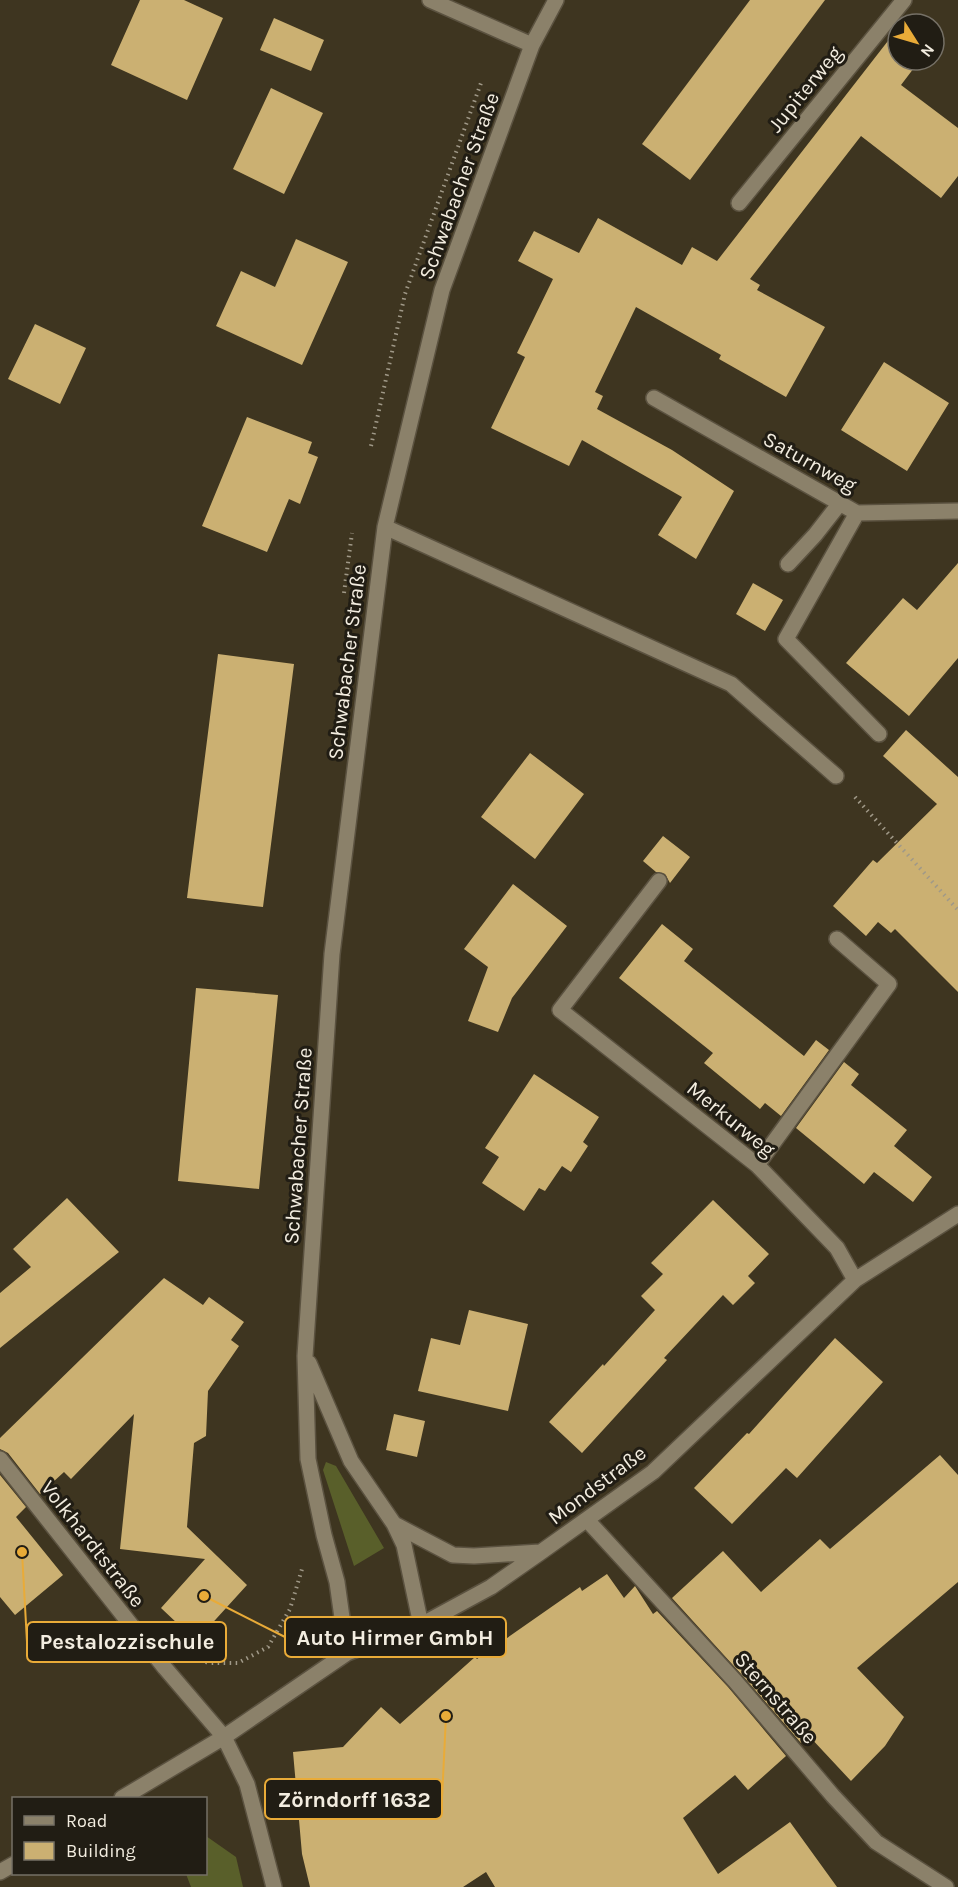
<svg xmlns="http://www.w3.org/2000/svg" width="958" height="1887" viewBox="0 0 958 1887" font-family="Karla,sans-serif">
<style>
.green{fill:#595f2a}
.building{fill:#cbb072}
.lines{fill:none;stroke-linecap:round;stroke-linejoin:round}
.minor-casing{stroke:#5b5240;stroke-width:18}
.path{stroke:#a09988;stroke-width:4;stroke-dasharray:1.5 4.5;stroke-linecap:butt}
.minor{stroke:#8b816a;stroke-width:15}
.labels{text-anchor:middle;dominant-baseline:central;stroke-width:6;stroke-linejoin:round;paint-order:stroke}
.street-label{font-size:21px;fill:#f3ede0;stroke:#211d14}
.leader{fill:none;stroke:#e9ab38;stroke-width:2}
.callout-dot{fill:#e9ab38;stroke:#211d14;stroke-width:2}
.callout{fill:#211d14;stroke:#e9ab38;stroke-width:2}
.callout-label{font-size:22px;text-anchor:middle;font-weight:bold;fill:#f3ede0}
</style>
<rect width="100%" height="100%" fill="#3e3520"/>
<!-- green -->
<path class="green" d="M 326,1462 L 336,1466 L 384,1548 L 354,1566 L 323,1470 Z
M 206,1836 L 236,1857 L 243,1887 L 191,1887 L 186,1874 L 206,1874 Z"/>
<!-- building -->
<path class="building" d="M 140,0 L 184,0 L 223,18 L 187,100 L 111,65 Z
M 750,0 L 825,0 L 690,180 L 642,144 Z
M 274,18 L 324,40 L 311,71 L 260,50 Z
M 898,28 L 898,60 L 920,60 L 901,85 L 958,128 L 958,176 L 941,198 L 861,136 L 750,279 L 760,285 L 757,290 L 825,327 L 786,397 L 719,359 L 721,355 L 636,307 L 595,392 L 603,396 L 597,409 L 672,450 L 734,491 L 696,559 L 658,535 L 682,497 L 582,440 L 569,466 L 491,428 L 525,357 L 517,353 L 553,279 L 518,261 L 534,231 L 579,253 L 598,218 L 682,265 L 692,247 L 717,261 Z
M 271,88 L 323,113 L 284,194 L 233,169 Z
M 296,239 L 348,262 L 302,365 L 216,326 L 241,271 L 275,287 Z
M 35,324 L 86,348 L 60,404 L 8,379 Z
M 884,362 L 949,403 L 907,471 L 841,430 Z
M 247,417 L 312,442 L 308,453 L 318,457 L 300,504 L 289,499 L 267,552 L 202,526 Z
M 958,563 L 958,658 L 909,716 L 846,663 L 903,598 L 917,610 Z
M 753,583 L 783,600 L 765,631 L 736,614 Z
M 218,654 L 294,664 L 263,907 L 187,898 Z
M 906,730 L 958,777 L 958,992 L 895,929 L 891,933 L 878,922 L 866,936 L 833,906 L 873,860 L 877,863 L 937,804 L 883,756 Z
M 530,753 L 584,794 L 535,859 L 481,817 Z
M 663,836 L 690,857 L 670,883 L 665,874 L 656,872 L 643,861 Z
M 513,884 L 567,926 L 512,998 L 498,1032 L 468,1021 L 488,967 L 464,949 Z
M 662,924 L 693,949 L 684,961 L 804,1056 L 816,1040 L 829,1050 L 781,1116 L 765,1103 L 760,1109 L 704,1063 L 713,1053 L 619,978 Z
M 196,988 L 278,995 L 259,1189 L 178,1181 Z
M 844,1062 L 859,1074 L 851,1085 L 907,1130 L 894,1146 L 932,1177 L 913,1202 L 874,1172 L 864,1184 L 796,1128 Z
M 534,1074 L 599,1117 L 583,1142 L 588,1146 L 571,1172 L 562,1166 L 545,1191 L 539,1188 L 524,1211 L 482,1183 L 499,1157 L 485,1148 Z
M 67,1198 L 119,1252 L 0,1348 L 0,1293 L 31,1267 L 13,1249 Z
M 713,1200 L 769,1254 L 748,1276 L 755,1283 L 733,1305 L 723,1295 L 664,1358 L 667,1360 L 582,1453 L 549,1422 L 603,1364 L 604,1366 L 655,1310 L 641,1296 L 663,1274 L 651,1263 Z
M 164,1278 L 203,1305 L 209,1297 L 244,1322 L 231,1340 L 239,1346 L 208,1391 L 206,1436 L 194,1443 L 187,1527 L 247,1585 L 196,1641 L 161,1608 L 205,1559 L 120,1549 L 134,1414 L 71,1479 L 64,1472 L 40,1494 L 8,1453 L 0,1449 L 0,1438 Z
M 469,1310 L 528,1324 L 508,1411 L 418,1391 L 431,1338 L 460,1345 Z
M 835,1338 L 883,1382 L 797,1478 L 786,1468 L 732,1524 L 694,1488 L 747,1433 L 749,1434 Z
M 394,1414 L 425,1421 L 417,1457 L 386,1450 Z
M 940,1455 L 958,1475 L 958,1582 L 857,1668 L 904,1717 L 885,1746 L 851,1781 L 809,1736 L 801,1743 L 742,1675 L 672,1598 L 723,1551 L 761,1592 L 820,1539 L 830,1549 Z
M 0,1475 L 26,1507 L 16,1517 L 63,1575 L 15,1615 L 0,1597 Z
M 607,1574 L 624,1598 L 635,1586 L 653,1614 L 657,1611 L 728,1687 L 786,1756 L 748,1790 L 735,1775 L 683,1818 L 718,1874 L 790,1822 L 837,1887 L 495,1887 L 486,1872 L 463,1887 L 310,1887 L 302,1854 L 293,1752 L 343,1747 L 381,1707 L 400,1724 L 475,1657 L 477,1659 L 580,1587 L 582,1591 Z"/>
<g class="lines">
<!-- minor casing -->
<g class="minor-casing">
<path id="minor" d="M 430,0 L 532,45
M 739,203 L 904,0
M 654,398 L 857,513 L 958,511
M 857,513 L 786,639 L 879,734
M 385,527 L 731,684 L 836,776
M 788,564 L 815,535 L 840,503
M 659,881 L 560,1010 L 757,1165 L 837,1248 L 855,1280
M 757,1165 L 889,984 L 837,939
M 309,1363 L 351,1461 L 394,1524 L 404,1545 L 421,1625
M 0,1459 L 165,1668 L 224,1737 L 247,1784 L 274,1887
M 587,1520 L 735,1681 L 833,1796 L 876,1842 L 946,1887
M 394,1524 L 453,1555 L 474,1556 L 540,1552
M 347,1653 L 337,1582 L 324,1535 L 308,1459 L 305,1356 L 332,954 L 385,527 L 442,290 L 532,45 L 556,0
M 122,1798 L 224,1737 L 347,1653 L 421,1625 L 491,1587 L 541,1552 L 653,1472 L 855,1280 L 958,1214
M 0,1872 L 14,1864"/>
</g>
<!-- path -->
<path class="path" d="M 371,446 L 405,294 L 481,83
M 344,593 L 352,533
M 855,797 L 958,910
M 195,1657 L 208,1663 L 238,1663 L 268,1647 L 290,1609 L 302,1569"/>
<!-- minor -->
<use href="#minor" class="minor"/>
</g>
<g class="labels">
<!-- street labels -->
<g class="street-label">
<text transform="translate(805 89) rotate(-51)">Jupiterweg</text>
<text transform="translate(459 186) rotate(-70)">Schwabacher Straße</text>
<text transform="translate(810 462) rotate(29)">Saturnweg</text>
<text transform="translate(347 662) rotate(-83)">Schwabacher Straße</text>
<text transform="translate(731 1119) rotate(39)">Merkurweg</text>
<text transform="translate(298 1146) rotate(-86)">Schwabacher Straße</text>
<text transform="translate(597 1485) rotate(-37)">Mondstraße</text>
<text transform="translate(93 1544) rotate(52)">Volkhardtstraße</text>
<text transform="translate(776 1698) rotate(49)">Sternstraße</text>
</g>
</g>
<!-- callouts -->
<path class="leader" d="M204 1596L285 1637M22 1552L27 1642M446 1716L442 1799"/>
<g class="callout-dot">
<circle cx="204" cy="1596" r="6"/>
<circle cx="22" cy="1552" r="6"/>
<circle cx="446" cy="1716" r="6"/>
</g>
<g class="callout">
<rect x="285" y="1617" width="221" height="40" rx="6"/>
<rect x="27" y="1622" width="199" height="40" rx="6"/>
<rect x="265" y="1779" width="177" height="40" rx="6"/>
</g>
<g class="callout-label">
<text x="395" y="1645">Auto Hirmer GmbH</text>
<text x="127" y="1649">Pestalozzischule</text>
<text x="354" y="1807">Zörndorff 1632</text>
</g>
<!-- legend -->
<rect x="12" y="1797" width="195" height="78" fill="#211d14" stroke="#757066" stroke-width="1.5"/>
<rect x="24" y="1816" width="30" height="9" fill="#8b816a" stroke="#757066" stroke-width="1.5"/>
<text x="66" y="1827" font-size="18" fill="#f3ede0">Road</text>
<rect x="24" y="1842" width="30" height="18" fill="#cbb072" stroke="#757066" stroke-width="1.5"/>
<text x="66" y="1857" font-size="18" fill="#f3ede0">Building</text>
<!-- north arrow -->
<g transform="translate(916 42) rotate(127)"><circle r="28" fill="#211d14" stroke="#757066" stroke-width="1.5"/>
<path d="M0-4.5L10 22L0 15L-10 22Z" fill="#e9ab38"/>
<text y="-9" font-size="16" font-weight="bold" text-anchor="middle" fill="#f3ede0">N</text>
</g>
</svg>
